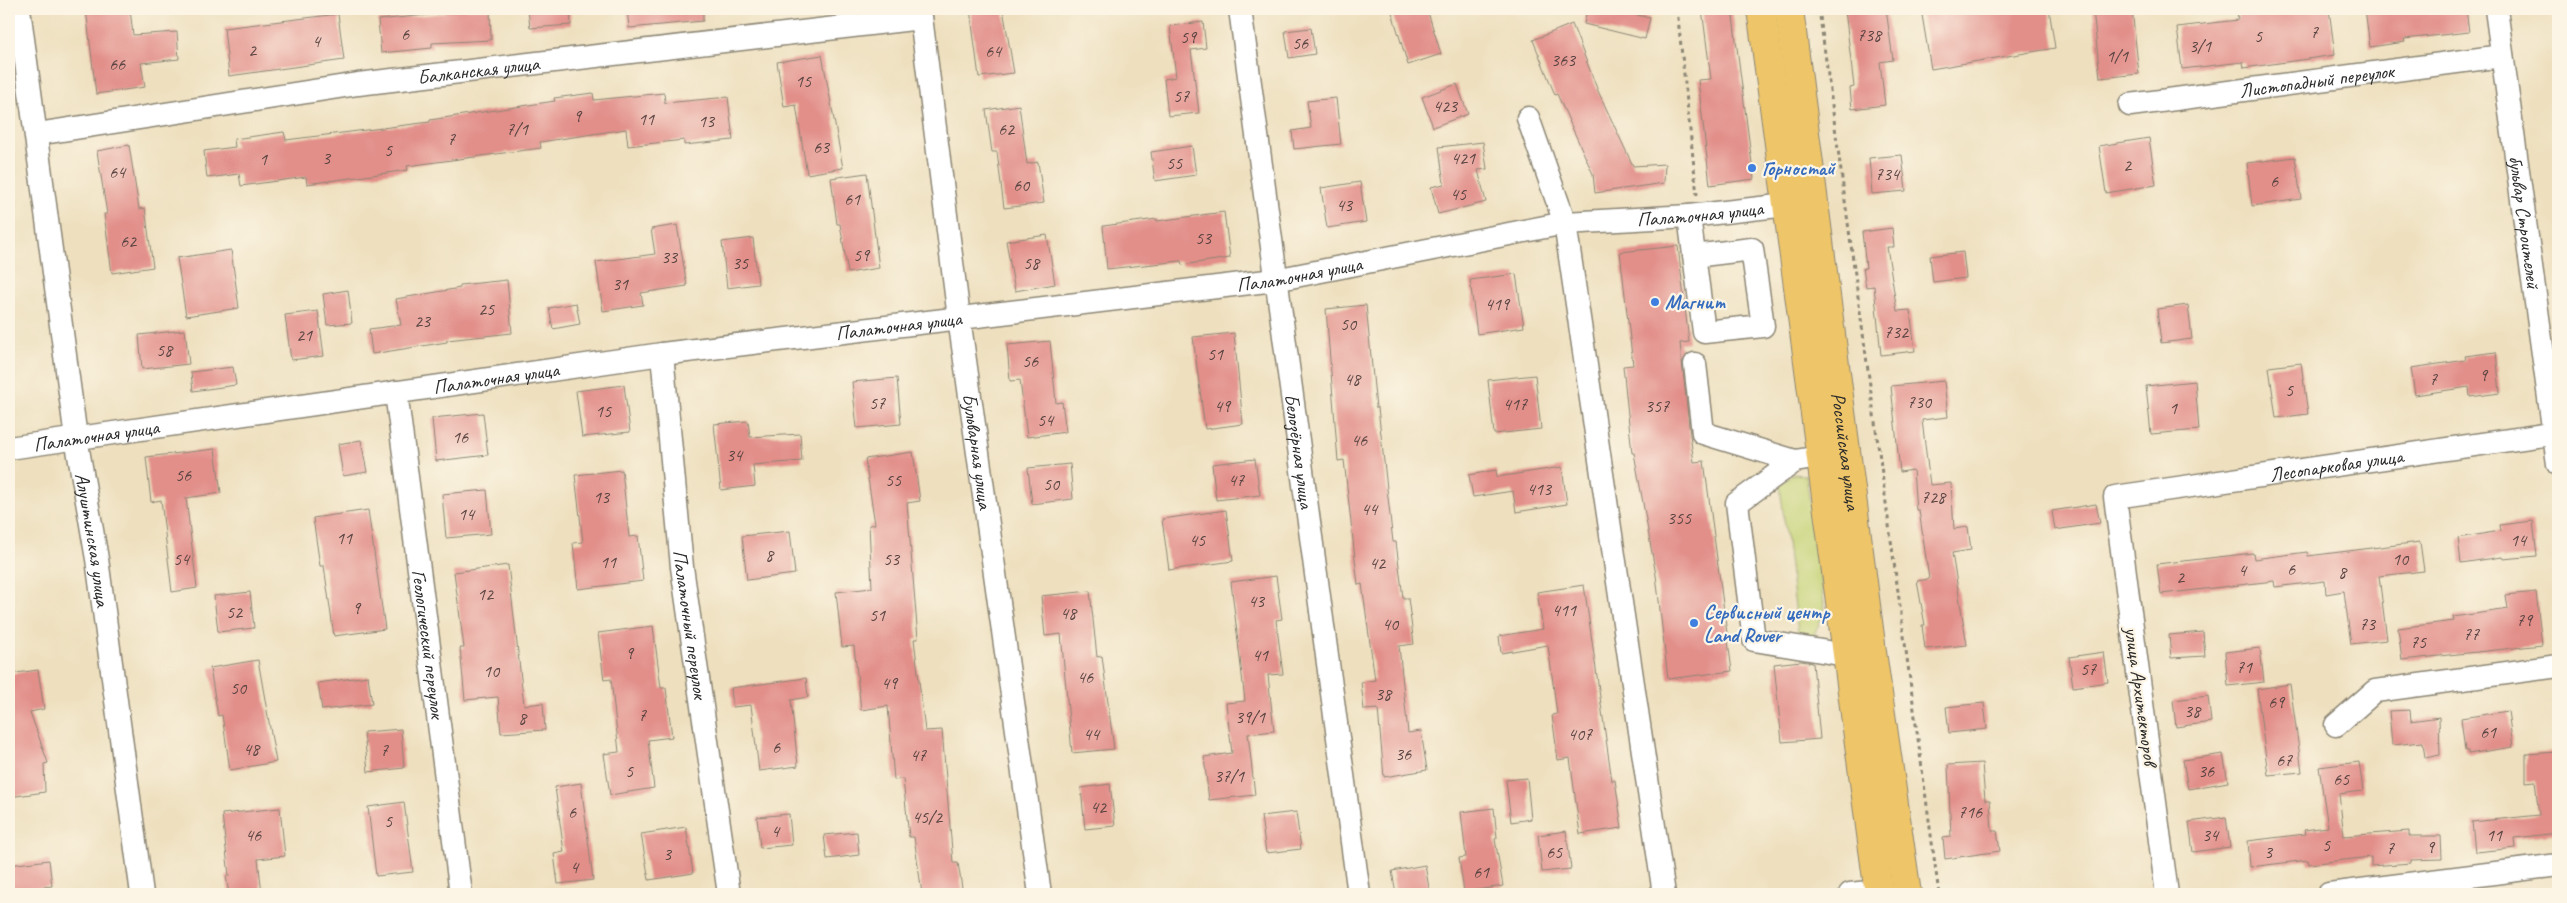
<svg xmlns="http://www.w3.org/2000/svg" width="2567" height="903" viewBox="0 0 2567 903" font-family="Caveat,sans-serif">
<style>
.green{fill:#c4d274;stroke:#787e50}
.building{fill:#e28e89}
.lines{fill:none;stroke-linecap:round;stroke-linejoin:round}
.minor-casing{stroke:#8c8675;stroke-width:25}
.major-casing{stroke:#8c8675;stroke-width:30}
.path{stroke:#8c8675;stroke-width:3;stroke-dasharray:4 4;stroke-linecap:butt}
.minor{stroke:#fff;stroke-width:22}
.major{stroke:#eec569;stroke-width:28}
.shop-dot{fill:#3f7fe0;stroke:#fcf5e5;stroke-width:2}
.labels{text-anchor:middle;dominant-baseline:central;stroke-width:4.5;stroke-linejoin:round;paint-order:stroke}
.number-label{font-size:18px;fill:#594442}
.street-label{font-size:20px;fill:#2b2b2b;stroke:#fcf5e5}
.shop-label{font-size:20px;font-weight:bold;fill:#366cbe;stroke:#fcf5e5;text-anchor:start}
</style>
<rect width="100%" height="100%" fill="#fcf5e5"/>
<filter id="ink" filterUnits="userSpaceOnUse"><feTurbulence type="fractalNoise" baseFrequency=".02" numOctaves="2"/><feDisplacementMap in="SourceGraphic" scale="10" xChannelSelector="R" yChannelSelector="G"/><feConvolveMatrix kernelMatrix="1 2 1 2 8 2 1 2 1" color-interpolation-filters="sRGB"/></filter>
<filter id="wash" filterUnits="userSpaceOnUse"><feTurbulence type="fractalNoise" baseFrequency=".0096" numOctaves="4" result="noise"/><feDisplacementMap in="SourceGraphic" scale="20" xChannelSelector="R" yChannelSelector="G"/><feGaussianBlur stdDeviation="1.12" result="paint"/><feColorMatrix in="noise" values="0 0 0 0 0 0 0 0 0 0 0 0 0 0 0 0 0 1.4 0 .05"/><feComposite in="paint" operator="in"/></filter>
<g filter="url(#wash)">
<rect width="100%" height="100%" fill="#eee0bf"/>
<!-- green -->
<path class="green" d="M 1792,474 L 1806,475 L 1825,611 L 1813,637 L 1798,632 L 1780,486 Z"/>
<g id="blocks">
<!-- building -->
<path class="building" d="M 86,9 L 130,9 L 133,35 L 177,32 L 179,59 L 141,63 L 145,87 L 96,94 Z
M 445,9 L 490,9 L 491,40 L 432,43 L 432,48 L 381,53 L 378,20 L 445,13 Z
M 528,9 L 570,9 L 571,25 L 530,28 Z
M 627,9 L 703,9 L 703,21 L 629,28 Z
M 970,9 L 1003,9 L 1014,73 L 979,77 Z
M 1391,9 L 1427,9 L 1441,54 L 1408,65 Z
M 1587,9 L 1612,9 L 1650,18 L 1645,39 L 1584,24 Z
M 1702,9 L 1732,9 L 1754,179 L 1710,185 L 1698,80 L 1711,79 Z
M 1855,9 L 1886,9 L 1893,60 L 1880,62 L 1885,105 L 1852,109 L 1850,88 L 1854,87 L 1845,10 Z
M 1921,9 L 2049,9 L 2055,48 L 1931,69 Z
M 2093,9 L 2132,9 L 2139,74 L 2100,78 Z
M 2237,9 L 2329,9 L 2335,55 L 2244,68 L 2243,62 L 2182,69 L 2177,27 L 2238,20 Z
M 2365,9 L 2466,9 L 2469,32 L 2404,39 L 2405,42 L 2370,47 Z
M 338,14 L 344,60 L 229,76 L 224,28 Z
M 1203,22 L 1206,48 L 1191,50 L 1199,113 L 1168,116 L 1164,79 L 1176,77 L 1170,26 Z
M 1572,24 L 1598,91 L 1633,166 L 1665,164 L 1664,183 L 1595,193 L 1593,174 L 1557,94 L 1555,95 L 1533,40 Z
M 1311,28 L 1315,54 L 1289,58 L 1285,31 Z
M 822,55 L 843,168 L 807,174 L 796,105 L 784,107 L 777,62 Z
M 1457,84 L 1468,114 L 1433,127 L 1422,97 Z
M 593,93 L 594,100 L 664,93 L 665,103 L 728,97 L 733,140 L 684,145 L 684,140 L 628,146 L 626,129 L 540,142 L 541,148 L 407,166 L 408,170 L 307,184 L 306,177 L 241,186 L 239,174 L 207,178 L 204,151 L 235,147 L 234,139 L 284,132 L 286,140 L 430,122 L 430,120 L 555,101 L 554,98 Z
M 1336,98 L 1341,144 L 1294,149 L 1292,131 L 1311,128 L 1307,101 Z
M 1019,105 L 1027,164 L 1038,162 L 1044,203 L 1004,208 L 997,152 L 992,152 L 986,110 Z
M 2149,138 L 2156,185 L 2106,193 L 2099,146 Z
M 1483,142 L 1487,169 L 1478,170 L 1486,202 L 1438,214 L 1431,187 L 1444,184 L 1439,147 Z
M 129,145 L 139,209 L 145,208 L 153,267 L 112,273 L 104,214 L 107,214 L 97,151 Z
M 1192,146 L 1196,175 L 1155,181 L 1151,152 Z
M 1902,155 L 1906,191 L 1872,194 L 1869,158 Z
M 2295,157 L 2301,199 L 2252,206 L 2247,163 Z
M 867,173 L 879,268 L 848,273 L 840,224 L 837,224 L 831,178 Z
M 1360,182 L 1366,222 L 1327,228 L 1321,188 Z
M 1224,212 L 1230,258 L 1182,265 L 1181,261 L 1107,269 L 1103,226 L 1157,219 L 1157,221 Z
M 677,225 L 687,286 L 641,293 L 643,305 L 603,311 L 596,262 L 655,254 L 651,229 Z
M 1892,228 L 1894,247 L 1887,247 L 1897,311 L 1910,310 L 1915,351 L 1881,355 L 1874,286 L 1866,287 L 1863,268 L 1866,268 L 1862,232 Z
M 1047,235 L 1055,284 L 1015,291 L 1006,241 Z
M 753,238 L 758,284 L 727,288 L 722,242 Z
M 1678,246 L 1689,342 L 1680,343 L 1690,435 L 1694,462 L 1704,461 L 1732,671 L 1668,679 L 1656,575 L 1634,453 L 1632,453 L 1623,366 L 1633,365 L 1620,252 Z
M 231,250 L 239,308 L 186,316 L 177,258 Z
M 1963,252 L 1966,278 L 1933,282 L 1930,256 Z
M 1516,274 L 1524,327 L 1477,334 L 1470,280 Z
M 507,280 L 512,333 L 447,340 L 447,342 L 372,354 L 369,329 L 401,325 L 396,299 L 460,288 L 460,285 Z
M 348,290 L 352,323 L 327,325 L 323,294 Z
M 576,303 L 580,324 L 553,329 L 549,308 Z
M 1366,305 L 1376,408 L 1378,408 L 1393,542 L 1396,542 L 1403,598 L 1408,598 L 1414,644 L 1399,646 L 1408,733 L 1421,731 L 1427,770 L 1384,777 L 1378,709 L 1364,710 L 1361,682 L 1375,680 L 1362,584 L 1358,585 L 1344,460 L 1338,461 L 1326,309 Z
M 2188,305 L 2192,339 L 2161,343 L 2157,309 Z
M 318,311 L 324,356 L 291,360 L 285,315 Z
M 185,330 L 189,364 L 142,369 L 139,335 Z
M 1234,333 L 1243,424 L 1205,429 L 1193,337 Z
M 1050,341 L 1056,403 L 1062,402 L 1066,432 L 1027,437 L 1020,380 L 1010,381 L 1007,345 Z
M 2496,352 L 2500,393 L 2470,397 L 2469,387 L 2415,395 L 2411,368 L 2466,360 L 2465,356 Z
M 2301,363 L 2308,414 L 2276,418 L 2269,367 Z
M 233,367 L 236,385 L 193,391 L 191,372 Z
M 1535,375 L 1541,429 L 1494,434 L 1488,380 Z
M 897,378 L 901,424 L 857,428 L 852,382 Z
M 1944,381 L 1948,417 L 1922,420 L 1930,485 L 1951,483 L 1954,529 L 1968,527 L 1971,550 L 1952,553 L 1967,645 L 1925,649 L 1922,625 L 1925,625 L 1917,581 L 1929,579 L 1919,510 L 1916,510 L 1913,470 L 1900,472 L 1891,386 Z
M 2195,381 L 2199,430 L 2151,434 L 2146,386 Z
M 624,385 L 630,432 L 582,437 L 576,391 Z
M 483,413 L 488,455 L 436,461 L 432,418 Z
M 748,421 L 750,437 L 800,434 L 802,461 L 753,465 L 755,486 L 721,490 L 714,424 Z
M 361,440 L 367,472 L 343,476 L 338,444 Z
M 215,449 L 221,493 L 186,498 L 197,588 L 172,592 L 161,500 L 151,502 L 146,457 Z
M 913,452 L 920,501 L 907,503 L 918,639 L 914,639 L 925,731 L 942,730 L 953,863 L 958,863 L 963,894 L 922,894 L 914,837 L 909,837 L 903,779 L 894,780 L 888,706 L 861,710 L 854,646 L 842,647 L 836,592 L 872,588 L 869,525 L 875,524 L 865,459 Z
M 1255,459 L 1260,495 L 1216,500 L 1212,464 Z
M 1070,464 L 1073,499 L 1032,504 L 1028,468 Z
M 1562,467 L 1567,504 L 1516,512 L 1513,491 L 1473,497 L 1469,475 L 1496,470 L 1497,477 Z
M 622,470 L 629,537 L 638,536 L 643,581 L 578,589 L 573,543 L 583,542 L 575,475 Z
M 487,490 L 491,534 L 446,538 L 442,494 Z
M 2096,504 L 2100,523 L 2055,530 L 2052,511 Z
M 368,510 L 385,629 L 334,636 L 324,566 L 320,566 L 313,518 Z
M 1226,510 L 1233,561 L 1169,570 L 1162,519 Z
M 2533,521 L 2537,556 L 2503,559 L 2502,557 L 2461,563 L 2458,538 L 2500,531 L 2499,525 Z
M 790,531 L 795,574 L 747,580 L 742,536 Z
M 2420,542 L 2424,571 L 2379,576 L 2387,640 L 2351,644 L 2344,591 L 2326,594 L 2325,581 L 2275,587 L 2274,581 L 2161,594 L 2157,564 L 2253,553 L 2254,559 L 2307,552 L 2308,556 Z
M 508,565 L 524,705 L 543,703 L 545,730 L 501,733 L 498,697 L 465,700 L 460,648 L 464,648 L 454,572 Z
M 1276,576 L 1282,619 L 1276,620 L 1283,674 L 1268,675 L 1274,731 L 1248,734 L 1255,795 L 1209,800 L 1204,757 L 1232,753 L 1226,703 L 1245,701 L 1231,582 Z
M 1584,585 L 1612,781 L 1615,780 L 1622,828 L 1580,834 L 1570,758 L 1558,760 L 1552,715 L 1557,714 L 1548,645 L 1501,653 L 1499,636 L 1543,629 L 1537,592 Z
M 1090,591 L 1097,657 L 1102,656 L 1114,749 L 1072,753 L 1061,634 L 1045,636 L 1041,596 Z
M 250,592 L 254,628 L 218,632 L 214,596 Z
M 2536,592 L 2542,645 L 2402,660 L 2398,628 L 2454,621 L 2453,617 L 2508,609 L 2506,595 Z
M 653,626 L 661,688 L 666,688 L 672,737 L 648,740 L 654,788 L 610,795 L 604,754 L 619,752 L 611,679 L 604,680 L 598,633 Z
M 2203,632 L 2205,656 L 2171,658 L 2169,635 Z
M 2260,648 L 2264,682 L 2228,686 L 2225,652 Z
M 2104,652 L 2108,682 L 2073,687 L 2069,657 Z
M 258,660 L 276,762 L 230,770 L 222,715 L 218,716 L 210,668 Z
M 1801,661 L 1813,663 L 1820,739 L 1782,742 L 1774,664 Z
M 38,670 L 44,709 L 30,712 L 48,763 L 44,764 L 45,792 L 9,797 L 9,674 Z
M 368,676 L 372,704 L 322,710 L 318,683 Z
M 806,678 L 808,697 L 791,700 L 798,766 L 759,771 L 751,705 L 733,707 L 731,688 Z
M 2290,684 L 2302,772 L 2268,775 L 2257,689 Z
M 2208,696 L 2211,722 L 2176,727 L 2173,700 Z
M 1984,703 L 1987,729 L 1949,733 L 1946,707 Z
M 2410,710 L 2411,721 L 2439,717 L 2440,755 L 2425,758 L 2423,742 L 2392,745 L 2389,711 Z
M 2508,711 L 2513,747 L 2468,754 L 2468,751 L 2465,751 L 2461,718 Z
M 401,729 L 404,768 L 368,772 L 364,732 Z
M 2558,752 L 2558,833 L 2515,838 L 2516,848 L 2475,852 L 2472,822 L 2539,815 L 2535,781 L 2526,782 L 2526,754 Z
M 2223,754 L 2228,782 L 2188,789 L 2183,760 Z
M 2359,762 L 2363,791 L 2339,794 L 2344,836 L 2409,831 L 2409,836 L 2441,836 L 2442,859 L 2411,860 L 2411,863 L 2371,866 L 2371,857 L 2309,864 L 2308,860 L 2250,867 L 2248,841 L 2305,834 L 2304,830 L 2328,827 L 2319,767 Z
M 1982,763 L 1985,800 L 1990,800 L 1992,831 L 1997,831 L 2000,851 L 1945,859 L 1943,838 L 1951,837 L 1948,765 Z
M 1527,778 L 1531,819 L 1511,822 L 1506,780 Z
M 581,783 L 593,880 L 558,884 L 554,854 L 564,852 L 555,787 Z
M 1110,784 L 1115,826 L 1085,829 L 1081,788 Z
M 404,802 L 413,872 L 376,876 L 368,807 Z
M 280,808 L 285,856 L 258,859 L 262,894 L 229,894 L 226,876 L 229,876 L 222,814 Z
M 1494,808 L 1497,838 L 1495,839 L 1503,886 L 1464,892 L 1459,858 L 1466,857 L 1461,812 Z
M 1296,812 L 1301,849 L 1266,853 L 1261,816 Z
M 789,814 L 792,845 L 760,848 L 757,817 Z
M 2226,817 L 2230,847 L 2193,852 L 2189,822 Z
M 686,827 L 693,873 L 649,880 L 641,834 Z
M 1566,831 L 1571,869 L 1542,872 L 1538,835 Z
M 857,832 L 859,855 L 827,859 L 824,835 Z
M 49,860 L 52,886 L 9,891 L 9,865 Z
M 1425,865 L 1430,894 L 1396,894 L 1392,871 Z"/>
</g>
</g>
<g filter="url(#ink)">
<use href="#blocks" fill-opacity="0" stroke="#8c8675" stroke-width="1"/>
<g class="lines">
<!-- minor casing -->
<g class="minor-casing">
<g id="minor">
<path id="s1" d="M 19,9 L 76,438 L 97,559 L 142,894"/>
<path id="s2" d="M 920,9 L 959,318 L 1040,894"/>
<path id="s3" d="M 1240,9 L 1359,894"/>
<path id="s4" d="M 2496,9 L 2558,464"/>
<path id="s5" d="M 2130,105 L 2502,56"/>
<path d="M 1528,118 L 1565,223 L 1664,894"/>
<path id="s6" d="M 37,134 L 358,84 L 921,18"/>
<path d="M 1689,216 L 1704,332 L 1763,326 L 1752,249 L 1694,256"/>
<path id="s7" d="M 662,354 L 682,567 L 729,894"/>
<path d="M 1695,364 L 1703,433 L 1795,461"/>
<path id="s8" d="M 396,392 L 461,894"/>
<path id="s9" d="M 9,448 L 662,354 L 1275,280 L 1565,223 L 1689,216 L 1787,205"/>
<path d="M 1820,457 L 1795,461 L 1737,503 L 1754,640 L 1846,655"/>
<path d="M 2336,725 L 2375,691 L 2558,666"/>
<path d="M 1850,894 L 1878,891"/>
<path id="s10" d="M 2167,894 L 2115,497 L 2558,433"/>
<path d="M 2329,894 L 2558,865"/>
</g>
</g>
<!-- major casing -->
<g class="major-casing">
<g id="major">
<path d="M 1761,9 L 1879,894"/>
<path id="s11" d="M 1789,9 L 1872,652 L 1907,894"/>
</g>
</g>
<!-- path -->
<path class="path" d="M 1677,9 L 1697,195
M 1819,9 L 1939,894"/>
<!-- minor -->
<use href="#minor" class="minor"/>
<!-- major -->
<use href="#major" class="major"/>
</g>
</g>
<!-- markers -->
<g class="shop-dot">
<circle cx="1752" cy="168" r="5"/>
<circle cx="1655" cy="302" r="5"/>
<circle cx="1694" cy="623" r="5"/>
</g>
<g class="labels">
<!-- number labels -->
<g class="number-label">
<text x="2314" y="32">7</text>
<text x="405" y="34">6</text>
<text x="1869" y="35">738</text>
<text x="2258" y="36">5</text>
<text x="1188" y="37">59</text>
<text x="316" y="41">4</text>
<text x="1300" y="43">56</text>
<text x="2200" y="46">3/1</text>
<text x="252" y="50">2</text>
<text x="993" y="51">64</text>
<text x="2117" y="56">1/1</text>
<text x="1563" y="60">363</text>
<text x="117" y="64">66</text>
<text x="803" y="81">15</text>
<text x="1181" y="96">57</text>
<text x="1445" y="106">423</text>
<text x="577" y="116">9</text>
<text x="646" y="119">11</text>
<text x="706" y="121">13</text>
<text x="517" y="129">7/1</text>
<text x="1006" y="129">62</text>
<text x="451" y="139">7</text>
<text x="821" y="147">63</text>
<text x="388" y="150">5</text>
<text x="326" y="158">3</text>
<text x="1463" y="158">421</text>
<text x="263" y="159">1</text>
<text x="1174" y="163">55</text>
<text x="2127" y="165">2</text>
<text x="117" y="172">64</text>
<text x="1887" y="174">734</text>
<text x="2274" y="181">6</text>
<text x="1021" y="185">60</text>
<text x="1458" y="194">45</text>
<text x="852" y="199">61</text>
<text x="1344" y="205">43</text>
<text x="1203" y="238">53</text>
<text x="128" y="241">62</text>
<text x="861" y="255">59</text>
<text x="669" y="257">33</text>
<text x="740" y="263">35</text>
<text x="1031" y="263">58</text>
<text x="620" y="284">31</text>
<text x="1497" y="304">419</text>
<text x="486" y="309">25</text>
<text x="422" y="321">23</text>
<text x="1348" y="324">50</text>
<text x="1896" y="332">732</text>
<text x="304" y="335">21</text>
<text x="164" y="350">58</text>
<text x="1215" y="354">51</text>
<text x="1030" y="361">56</text>
<text x="2483" y="375">9</text>
<text x="1352" y="379">48</text>
<text x="2433" y="379">7</text>
<text x="2289" y="390">5</text>
<text x="1919" y="402">730</text>
<text x="877" y="403">57</text>
<text x="1515" y="404">417</text>
<text x="1222" y="406">49</text>
<text x="1657" y="406">357</text>
<text x="2173" y="408">1</text>
<text x="603" y="411">15</text>
<text x="1045" y="420">54</text>
<text x="460" y="437">16</text>
<text x="1359" y="440">46</text>
<text x="734" y="455">34</text>
<text x="183" y="475">56</text>
<text x="893" y="480">55</text>
<text x="1236" y="480">47</text>
<text x="1051" y="484">50</text>
<text x="1539" y="489">413</text>
<text x="601" y="497">13</text>
<text x="1933" y="497">728</text>
<text x="1369" y="509">44</text>
<text x="466" y="514">14</text>
<text x="1679" y="518">355</text>
<text x="344" y="538">11</text>
<text x="1197" y="540">45</text>
<text x="2518" y="540">14</text>
<text x="769" y="555">8</text>
<text x="181" y="559">54</text>
<text x="891" y="559">53</text>
<text x="2400" y="559">10</text>
<text x="608" y="562">11</text>
<text x="1377" y="563">42</text>
<text x="2291" y="569">6</text>
<text x="2242" y="570">4</text>
<text x="2342" y="572">8</text>
<text x="2180" y="577">2</text>
<text x="485" y="594">12</text>
<text x="1256" y="601">43</text>
<text x="356" y="608">9</text>
<text x="1564" y="610">411</text>
<text x="234" y="612">52</text>
<text x="1068" y="613">48</text>
<text x="877" y="615">51</text>
<text x="2524" y="620">79</text>
<text x="1390" y="624">40</text>
<text x="2367" y="624">73</text>
<text x="2471" y="634">77</text>
<text x="2418" y="642">75</text>
<text x="629" y="653">9</text>
<text x="1260" y="655">41</text>
<text x="2244" y="667">71</text>
<text x="2088" y="669">57</text>
<text x="491" y="671">10</text>
<text x="1085" y="677">46</text>
<text x="889" y="683">49</text>
<text x="238" y="688">50</text>
<text x="1383" y="694">38</text>
<text x="2276" y="702">69</text>
<text x="2192" y="711">38</text>
<text x="642" y="715">7</text>
<text x="1250" y="717">39/1</text>
<text x="522" y="718">8</text>
<text x="2488" y="732">61</text>
<text x="1091" y="734">44</text>
<text x="1580" y="734">407</text>
<text x="776" y="747">6</text>
<text x="251" y="749">48</text>
<text x="384" y="750">7</text>
<text x="1403" y="754">36</text>
<text x="918" y="755">47</text>
<text x="2284" y="760">67</text>
<text x="629" y="771">5</text>
<text x="2206" y="771">36</text>
<text x="1229" y="776">37/1</text>
<text x="2341" y="779">65</text>
<text x="1098" y="807">42</text>
<text x="572" y="812">6</text>
<text x="1970" y="812">716</text>
<text x="927" y="817">45/2</text>
<text x="388" y="821">5</text>
<text x="775" y="831">4</text>
<text x="253" y="835">46</text>
<text x="2210" y="835">34</text>
<text x="2494" y="835">11</text>
<text x="2326" y="845">5</text>
<text x="2430" y="847">9</text>
<text x="2390" y="848">7</text>
<text x="1554" y="852">65</text>
<text x="2268" y="852">3</text>
<text x="667" y="854">3</text>
<text x="574" y="867">4</text>
<text x="1481" y="872">61</text>
</g>
<!-- street labels -->
<g class="street-label">
<text stroke="none"><textPath href="#s6" startOffset="446">Балканская улица</textPath></text>
<text stroke="none"><textPath href="#s5" startOffset="188">Листопадный переулок</textPath></text>
<text stroke="none"><textPath href="#s9" startOffset="1708">Палаточная улица</textPath></text>
<text stroke="none"><textPath href="#s4" startOffset="215">бульвар Строителей</textPath></text>
<text stroke="none"><textPath href="#s9" startOffset="1302">Палаточная улица</textPath></text>
<text stroke="none"><textPath href="#s9" startOffset="898">Палаточная улица</textPath></text>
<text stroke="none"><textPath href="#s9" startOffset="492">Палаточная улица</textPath></text>
<text stroke="none"><textPath href="#s9" startOffset="88">Палаточная улица</textPath></text>
<text stroke="none"><textPath href="#s2" startOffset="446">Бульварная улица</textPath></text>
<text stroke="none"><textPath href="#s3" startOffset="446">Белозёрная улица</textPath></text>
<text stroke="none"><textPath href="#s11" startOffset="446">Российская улица</textPath></text>
<text stroke="none"><textPath href="#s10" startOffset="624">Лесопарковая улица</textPath></text>
<text stroke="none"><textPath href="#s1" startOffset="536">Алуштинская улица</textPath></text>
<text stroke="none"><textPath href="#s7" startOffset="272">Палаточный переулок</textPath></text>
<text stroke="none"><textPath href="#s8" startOffset="254">Геологический переулок</textPath></text>
<text transform="translate(2141 696) rotate(82)">улица Архитекторов</text>
</g>
<!-- shop labels -->
<g class="shop-label">
<text x="1762" y="168">Горностай</text>
<text x="1665" y="302">Магнит</text>
<text x="1704" y="612">Сервисный центр<tspan x="1704" dy="23">Land Rover</tspan></text>
</g>
</g>
<!-- margin -->
<rect width="2567" height="903" fill="none" stroke="#fcf5e5" stroke-width="30"/>
</svg>
